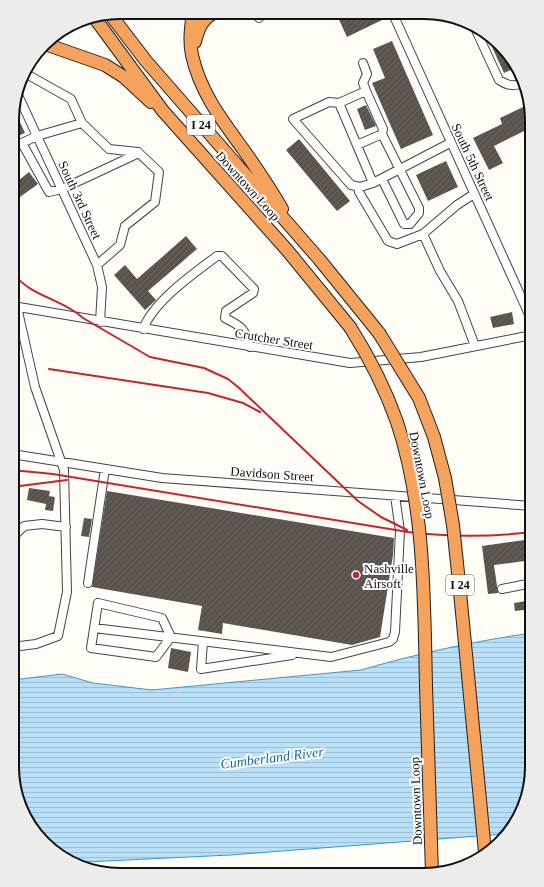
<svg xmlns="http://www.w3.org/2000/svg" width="544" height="887" viewBox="0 0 544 887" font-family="Georgia,serif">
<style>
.water{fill:url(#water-rules);stroke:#3f96cf}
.building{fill:url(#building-hatch)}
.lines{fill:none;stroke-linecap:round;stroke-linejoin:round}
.minor-casing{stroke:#444;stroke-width:10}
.highway-casing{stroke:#222;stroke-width:14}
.minor{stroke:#fff;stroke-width:8}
.highway{stroke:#f5a25d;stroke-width:12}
.rail{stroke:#c4262e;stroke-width:2}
.highway-bridge-casing{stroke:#222;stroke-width:14;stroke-linecap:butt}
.highway-bridge{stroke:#f5a25d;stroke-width:12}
.poi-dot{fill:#c4262e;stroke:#fff;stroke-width:1.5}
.labels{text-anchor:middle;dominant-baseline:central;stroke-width:4;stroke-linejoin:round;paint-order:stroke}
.shield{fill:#fff;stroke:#585858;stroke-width:1}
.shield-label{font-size:12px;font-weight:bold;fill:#111}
.street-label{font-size:13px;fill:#111;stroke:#fff}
.poi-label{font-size:13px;fill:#111;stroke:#fff;text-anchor:start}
.water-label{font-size:14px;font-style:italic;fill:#1768a6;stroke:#fff}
.rim{fill:none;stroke:#111;stroke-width:2}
</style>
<defs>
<pattern id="water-rules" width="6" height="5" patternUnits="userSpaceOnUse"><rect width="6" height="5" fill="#b9e0f7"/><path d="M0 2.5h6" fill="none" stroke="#9ebfd3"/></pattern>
<pattern id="building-hatch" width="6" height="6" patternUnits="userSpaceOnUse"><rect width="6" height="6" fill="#5a524d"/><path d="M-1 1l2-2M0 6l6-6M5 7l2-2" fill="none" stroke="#6d6662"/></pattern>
</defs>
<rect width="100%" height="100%" fill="#fffdf5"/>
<!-- water -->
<path class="water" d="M 532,633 L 532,774 L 511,830 L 504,834 L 230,855 L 85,862 L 73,861 L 54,852 L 20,808 L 12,767 L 12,680 L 62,674 L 93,683 L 152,690 L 361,670 C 416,654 474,641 532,633 Z"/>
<!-- building -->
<path class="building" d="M 336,13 L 379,14 L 382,20 L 347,37 Z
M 485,32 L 490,34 L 515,68 L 504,73 Z
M 392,41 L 433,135 L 401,149 L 372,83 L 385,78 L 373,49 Z
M 366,105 L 376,126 L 365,130 L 357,109 Z
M 525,106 L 532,120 L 532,127 L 494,146 L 503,163 L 489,170 L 473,138 L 502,124 L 500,118 Z
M 18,118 L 25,133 L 13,138 L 13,120 Z
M 299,139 L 350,201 L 337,211 L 286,150 Z
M 446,161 L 458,187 L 428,201 L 416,175 Z
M 29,172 L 38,184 L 20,197 L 13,188 L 13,185 Z
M 186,236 L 197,249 L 148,291 L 156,300 L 145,310 L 114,275 L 125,265 L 137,279 Z
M 512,312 L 514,324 L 493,328 L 490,317 Z
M 29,488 L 50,491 L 49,496 L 55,497 L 53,511 L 45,510 L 46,504 L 27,500 Z
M 107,491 L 394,538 L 393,555 L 380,637 L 352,645 L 223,623 L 222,634 L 198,630 L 202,606 L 92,587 Z
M 84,518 L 92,519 L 89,537 L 81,536 Z
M 532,539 L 532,560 L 494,565 L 498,593 L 488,594 L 482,546 Z
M 532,600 L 532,609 L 515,611 L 514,603 Z
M 171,648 L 191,652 L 188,672 L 168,668 Z"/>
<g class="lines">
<!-- minor casing -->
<g class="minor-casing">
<path id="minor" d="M 256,13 L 259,18
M 393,14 L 532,321
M 475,28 L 499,80 C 508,86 515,87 524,82
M 363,63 L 367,74 L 363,83 L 366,91
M 23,72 L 71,99 L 82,123
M 17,93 L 97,265 L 102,287 L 100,322
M 339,103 L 329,102 L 293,119 L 351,185 L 360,187 L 373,183 L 450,143
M 22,143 L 49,192 L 62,189 L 139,153 L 159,172 L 155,202 L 125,226 L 120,245 L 97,265
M 357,145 L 382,134
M 13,147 L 37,136 L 82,123 L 109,149 L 138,152
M 373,183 L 339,103 L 366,91 L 383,129 L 382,134 L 419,208 L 419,213 L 410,224 L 404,224 L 382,179
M 358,187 L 359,192 L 388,241 L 397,244 L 423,234
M 474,194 L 457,205 L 423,234 L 440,271 L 458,301 L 475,346
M 13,306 L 350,363 L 421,357 L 532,335
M 143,329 C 154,301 193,274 217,256 L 222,256 L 254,289 L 253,293 L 226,311 L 225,318 C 242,327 244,327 250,347
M 12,454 L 162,478 L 532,506
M 12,538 L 24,526 L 42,524 L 66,527
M 88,583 L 105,469
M 502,589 L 532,583
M 98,603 L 162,618 L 171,637 L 156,657 L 91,648 Z
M 94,628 L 331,657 L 389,642 L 393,639 L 395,632 L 400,531 L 395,496
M 203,642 L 201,669 L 292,655
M 12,647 L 36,644 L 58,636 L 67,592 L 64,470 L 35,387 L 17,307"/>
</g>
<!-- highway casing -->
<g class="highway-casing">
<path id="highway" d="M 193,12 C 191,27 189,41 192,55 C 200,92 222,120 243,149 C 257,169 270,188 282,209
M 110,14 L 146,61 L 319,259 L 379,333
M 94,17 L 163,111 L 287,250 L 350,327
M 195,42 C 198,29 202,19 214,13
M 45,44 L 105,65 L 124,77 L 151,102"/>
</g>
<!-- minor -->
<use href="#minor" class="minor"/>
<!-- highway -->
<use href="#highway" class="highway"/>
<!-- rail -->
<path class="rail" d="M 13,273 C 31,297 63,299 83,318 L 150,357 L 204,368 L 228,379 L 238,387 L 358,501 L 381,517 L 407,530
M 49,369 L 208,393 L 243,403 L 260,412
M 12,470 L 53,474 L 408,532 C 449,537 491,537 532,532
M 12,487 L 67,480"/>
<!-- highway-bridge casing -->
<g class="highway-bridge-casing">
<path id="highway-bridge" d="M 350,327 C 369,357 385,388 397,422 C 425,506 424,598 426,686 C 428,748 430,811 432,873
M 379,333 L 419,398 L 434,437 L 445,478 L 453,525 L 460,592 L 485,852"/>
</g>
<!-- highway-bridge -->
<use href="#highway-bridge" class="highway-bridge"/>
</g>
<!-- markers -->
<circle class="poi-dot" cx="356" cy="575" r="4"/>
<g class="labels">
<!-- shield labels -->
<g class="shield">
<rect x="187" y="115" width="28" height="20" rx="3"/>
<rect x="446" y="575" width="28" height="20" rx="3"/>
</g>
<g class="shield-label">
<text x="201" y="125">I 24</text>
<text x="460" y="585">I 24</text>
</g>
<!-- street labels -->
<g class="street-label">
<text transform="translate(473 162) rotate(65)">South 5th Street</text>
<text transform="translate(248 186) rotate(48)">Downtown Loop</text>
<text transform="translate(80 200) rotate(65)">South 3rd Street</text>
<text transform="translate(274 339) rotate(9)">Crutcher Street</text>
<text transform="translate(272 474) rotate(4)">Davidson Street</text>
<text transform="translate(422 475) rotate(79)">Downtown Loop</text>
<text transform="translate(416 801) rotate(-92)">Downtown Loop</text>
</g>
<!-- poi labels -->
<g class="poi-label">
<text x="364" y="568">Nashville<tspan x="364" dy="15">Airsoft</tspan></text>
</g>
<!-- water labels -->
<g class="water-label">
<text transform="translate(272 758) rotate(-7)">Cumberland River</text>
</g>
</g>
<!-- crop -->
<path d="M0 0H544V887H0ZM120 19H424A101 101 0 0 1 525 120V767A101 101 0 0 1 424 868H120A101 101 0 0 1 19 767V120A101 101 0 0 1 120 19Z" fill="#ececec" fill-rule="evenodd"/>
<path class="rim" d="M120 19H424A101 101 0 0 1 525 120V767A101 101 0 0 1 424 868H120A101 101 0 0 1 19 767V120A101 101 0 0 1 120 19Z"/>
</svg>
